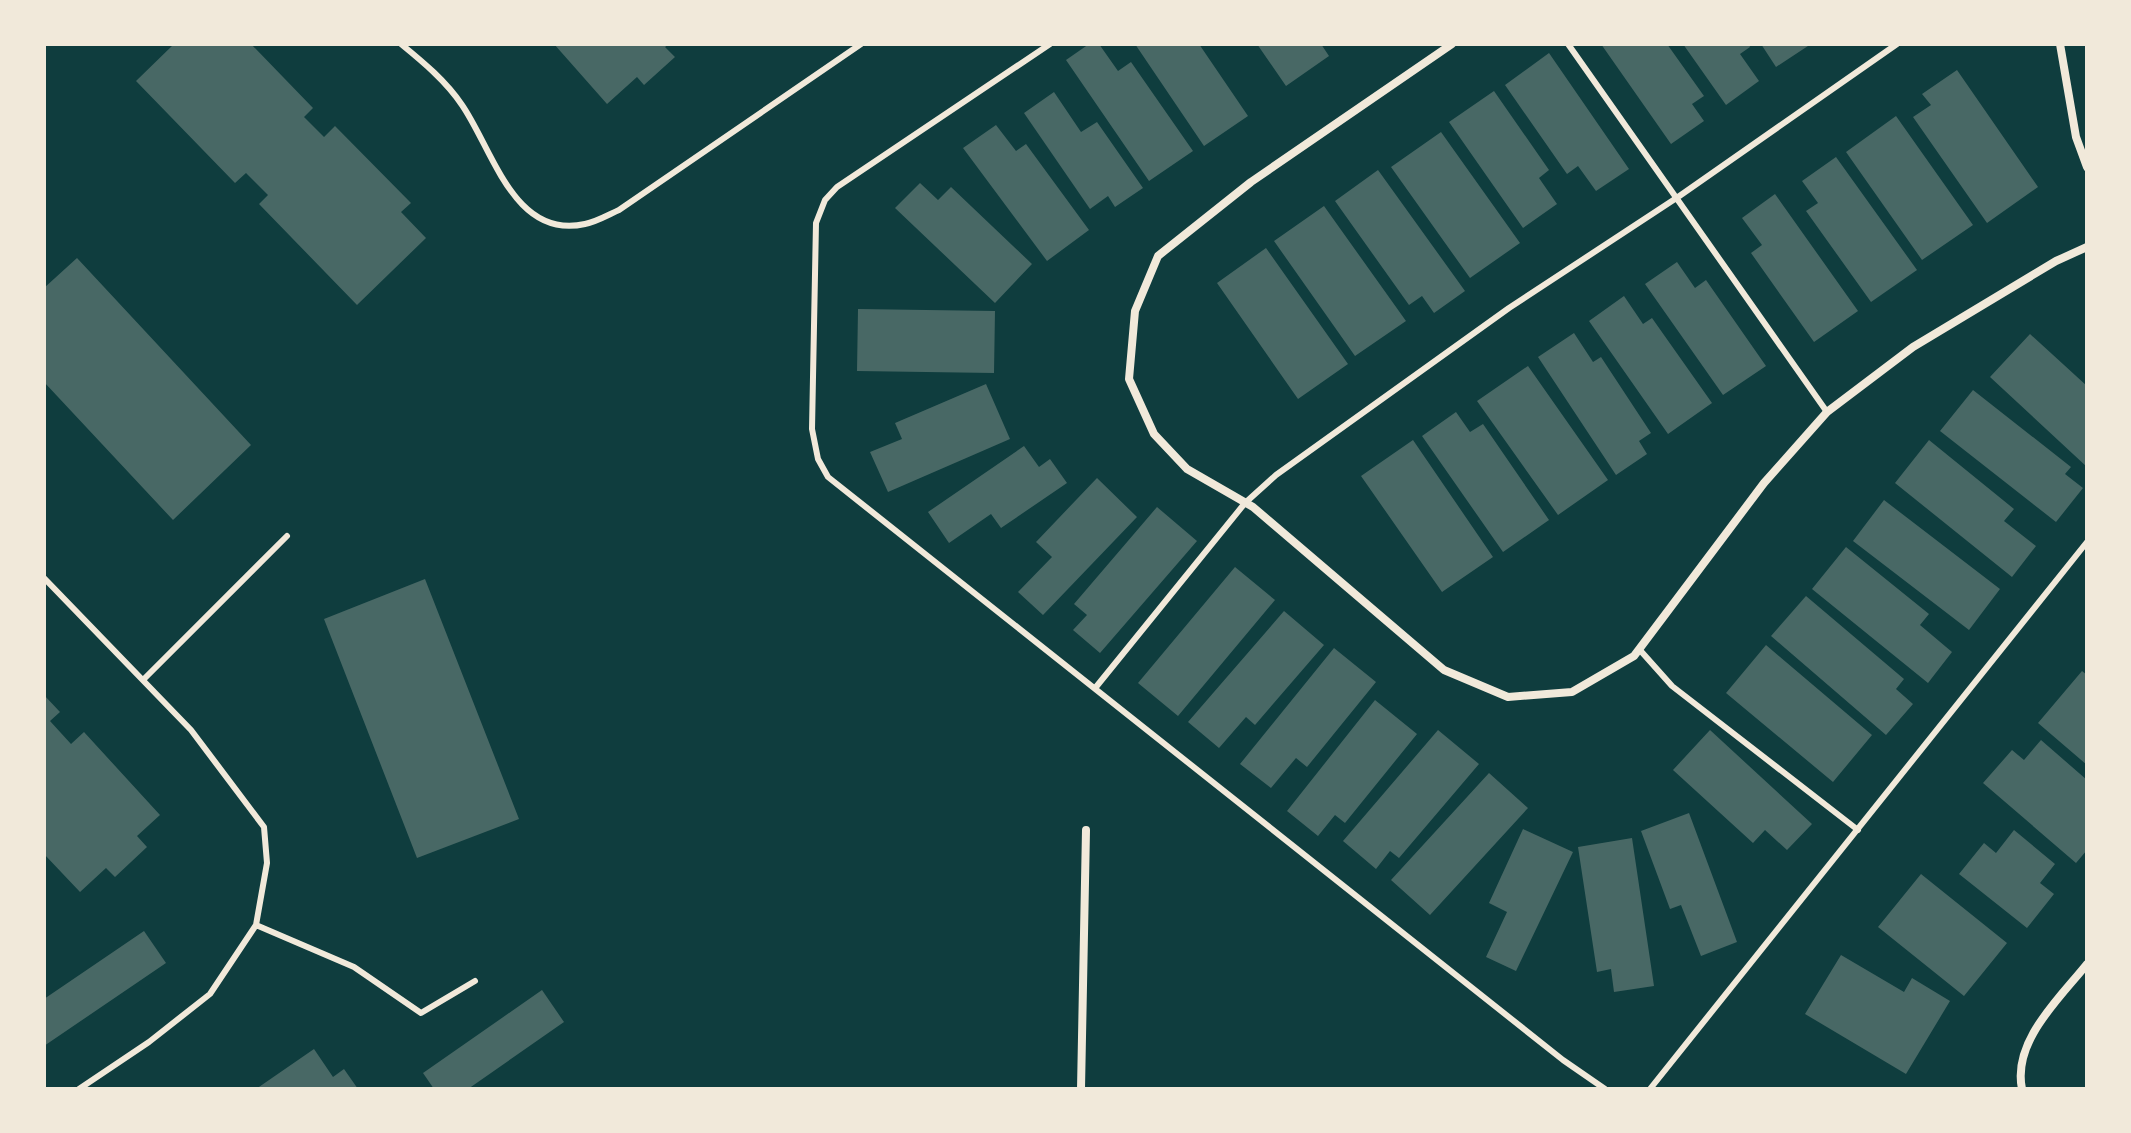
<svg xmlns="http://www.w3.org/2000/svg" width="2131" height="1133" viewBox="0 0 2131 1133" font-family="'Fira Sans',sans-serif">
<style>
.building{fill:#486865}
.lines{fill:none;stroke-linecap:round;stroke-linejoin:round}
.service{stroke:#f1e9da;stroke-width:6}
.minor{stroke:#f1e9da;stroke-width:8}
</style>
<rect width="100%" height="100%" fill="#0f3d3e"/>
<!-- building -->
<path class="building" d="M 174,44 L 251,44 L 313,108 L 304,117 L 324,137 L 335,126 L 411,203 L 401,212 L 426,238 L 357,305 L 259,204 L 268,195 L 246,173 L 235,183 L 136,81 Z
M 554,44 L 669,44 L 665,47 L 675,57 L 644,85 L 637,77 L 607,104 Z
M 1089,44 L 1099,44 L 1118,71 L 1131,62 L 1193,151 L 1149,181 L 1066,60 Z
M 1135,44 L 1199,44 L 1248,116 L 1204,146 Z
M 1257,44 L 1321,44 L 1329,56 L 1286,86 Z
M 1601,44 L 1667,44 L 1704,96 L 1692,104 L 1704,121 L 1671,144 Z
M 1683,44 L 1749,44 L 1750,47 L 1740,54 L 1759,81 L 1726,105 Z
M 1761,44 L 1811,44 L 1776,67 Z
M 1549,53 L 1629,169 L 1596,191 L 1578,166 L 1567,174 L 1505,85 Z
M 1957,70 L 2038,187 L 1987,223 L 1913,117 L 1931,105 L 1922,94 Z
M 1494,91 L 1549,170 L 1539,178 L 1557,204 L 1523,228 L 1449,122 Z
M 1054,92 L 1081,132 L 1097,122 L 1143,188 L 1115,207 L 1108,196 L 1090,209 L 1024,113 Z
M 1896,116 L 1973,225 L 1922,260 L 1846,152 Z
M 996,125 L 1016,151 L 1026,144 L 1089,230 L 1047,261 L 963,148 Z
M 1441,132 L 1520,243 L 1470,278 L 1391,167 Z
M 1836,157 L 1917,270 L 1871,302 L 1806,211 L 1818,203 L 1802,181 Z
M 1378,170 L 1465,291 L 1434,313 L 1422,296 L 1409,305 L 1335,201 Z
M 920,183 L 938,200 L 951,187 L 1032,264 L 995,303 L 895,208 Z
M 1775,194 L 1858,311 L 1814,342 L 1751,253 L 1762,245 L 1742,218 Z
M 1324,206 L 1406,321 L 1355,356 L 1274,241 Z
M 1266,248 L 1348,364 L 1298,399 L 1217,283 Z
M 77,258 L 251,445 L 173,520 L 44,382 L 44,288 Z
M 1677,262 L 1695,288 L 1706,280 L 1766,366 L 1723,395 L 1645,284 Z
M 1624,296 L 1643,324 L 1652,318 L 1712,403 L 1668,434 L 1589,321 Z
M 858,309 L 995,311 L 994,373 L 857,371 Z
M 1574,333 L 1593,362 L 1601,357 L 1651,433 L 1639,441 L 1647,454 L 1616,475 L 1538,357 Z
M 2030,334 L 2087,386 L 2087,467 L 1990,377 Z
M 1528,366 L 1608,480 L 1558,515 L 1477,401 Z
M 986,384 L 1010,439 L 888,492 L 870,452 L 902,439 L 895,423 Z
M 1973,390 L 2071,467 L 2065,474 L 2083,488 L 2056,522 L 1940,431 Z
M 1456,412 L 1470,432 L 1483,424 L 1549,520 L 1503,552 L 1422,436 Z
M 1413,440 L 1493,557 L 1442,592 L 1361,476 Z
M 1929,440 L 2014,509 L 2004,521 L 2036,546 L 2012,577 L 1895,483 Z
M 1024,446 L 1039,467 L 1050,459 L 1067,483 L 1001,528 L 991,514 L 949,543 L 928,512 Z
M 1097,478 L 1137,517 L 1043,615 L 1018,592 L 1052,557 L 1036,542 Z
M 1884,500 L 2000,589 L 1969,630 L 1853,541 Z
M 1157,507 L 1197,541 L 1100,653 L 1073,630 L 1087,615 L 1074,604 Z
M 1846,547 L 1929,614 L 1920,625 L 1952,652 L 1928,683 L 1812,589 Z
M 1235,567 L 1275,600 L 1178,716 L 1138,683 Z
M 425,579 L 519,819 L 417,858 L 324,619 Z
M 1806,596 L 1904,679 L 1896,689 L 1913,704 L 1886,735 L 1771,636 Z
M 1284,611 L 1324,645 L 1255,725 L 1246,717 L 1219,748 L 1188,722 Z
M 1766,645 L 1872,735 L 1833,782 L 1726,693 Z
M 1334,648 L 1376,682 L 1307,767 L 1296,758 L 1271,788 L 1240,764 Z
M 2082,671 L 2087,675 L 2087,765 L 2038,723 Z
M 44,695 L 60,712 L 50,721 L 71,744 L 84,732 L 160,815 L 137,836 L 147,847 L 115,877 L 106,868 L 80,892 L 44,854 Z
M 1375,700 L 1417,734 L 1345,823 L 1335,815 L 1318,836 L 1287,811 Z
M 1438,730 L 1479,764 L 1399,858 L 1390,851 L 1376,869 L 1343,841 Z
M 1710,730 L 1812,824 L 1787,850 L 1765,830 L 1753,843 L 1673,770 Z
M 2041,740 L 2087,780 L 2087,850 L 2076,863 L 1983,783 L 2012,750 L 2024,760 Z
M 1489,773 L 1528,808 L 1430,915 L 1391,880 Z
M 1689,813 L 1737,942 L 1701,956 L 1681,905 L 1670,909 L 1641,831 Z
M 1523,829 L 1573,852 L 1516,971 L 1486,957 L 1507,912 L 1489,903 Z
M 2014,830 L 2055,864 L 2040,883 L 2054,894 L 2027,928 L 1959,874 L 1984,843 L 1996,853 Z
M 1632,838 L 1654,986 L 1614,992 L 1611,969 L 1597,972 L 1578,847 Z
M 1921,874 L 2007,943 L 1964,996 L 1878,927 Z
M 144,931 L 166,963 L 44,1046 L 44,999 Z
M 1841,955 L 1904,992 L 1912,978 L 1950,1001 L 1906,1074 L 1805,1014 Z
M 542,990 L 564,1022 L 468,1089 L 434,1089 L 423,1073 Z
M 314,1049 L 333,1077 L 344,1069 L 358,1089 L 256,1089 Z"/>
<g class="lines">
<!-- service -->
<path class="service" d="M 401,44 C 423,62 446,81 462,105 C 493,150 514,240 585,224 C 596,222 608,215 619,210 L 861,44
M 1050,44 L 837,187 L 825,200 L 816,223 L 812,429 L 818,459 L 828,477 L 1563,1060 L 1605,1089
M 1568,44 L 1827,412
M 44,578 L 191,730 L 264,827 L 267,863 L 256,925 L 210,994 L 149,1042 L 79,1089
M 1639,649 L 1672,686 L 1858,830
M 143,680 L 287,536
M 1096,687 L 1245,503 L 1276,475 L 1509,308 L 1678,197 L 1897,44
M 256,925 L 354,967 L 421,1013 L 475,981
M 1650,1089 L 2087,542"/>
<!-- minor -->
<path class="minor" d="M 1452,44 L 1251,182 L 1158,256 L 1135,311 L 1129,379 L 1154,434 L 1187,469 L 1253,507 L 1444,670 L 1508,697 L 1572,692 L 1634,656 L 1764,483 L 1827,412 L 1913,347 L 2056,261 L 2087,247
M 2060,44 L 2076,137 L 2087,167
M 1081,1089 L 1086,830
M 2022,1089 C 2012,1041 2060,998 2087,964"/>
</g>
<!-- border -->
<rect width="2131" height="1133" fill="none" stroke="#f1e9da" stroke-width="92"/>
</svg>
